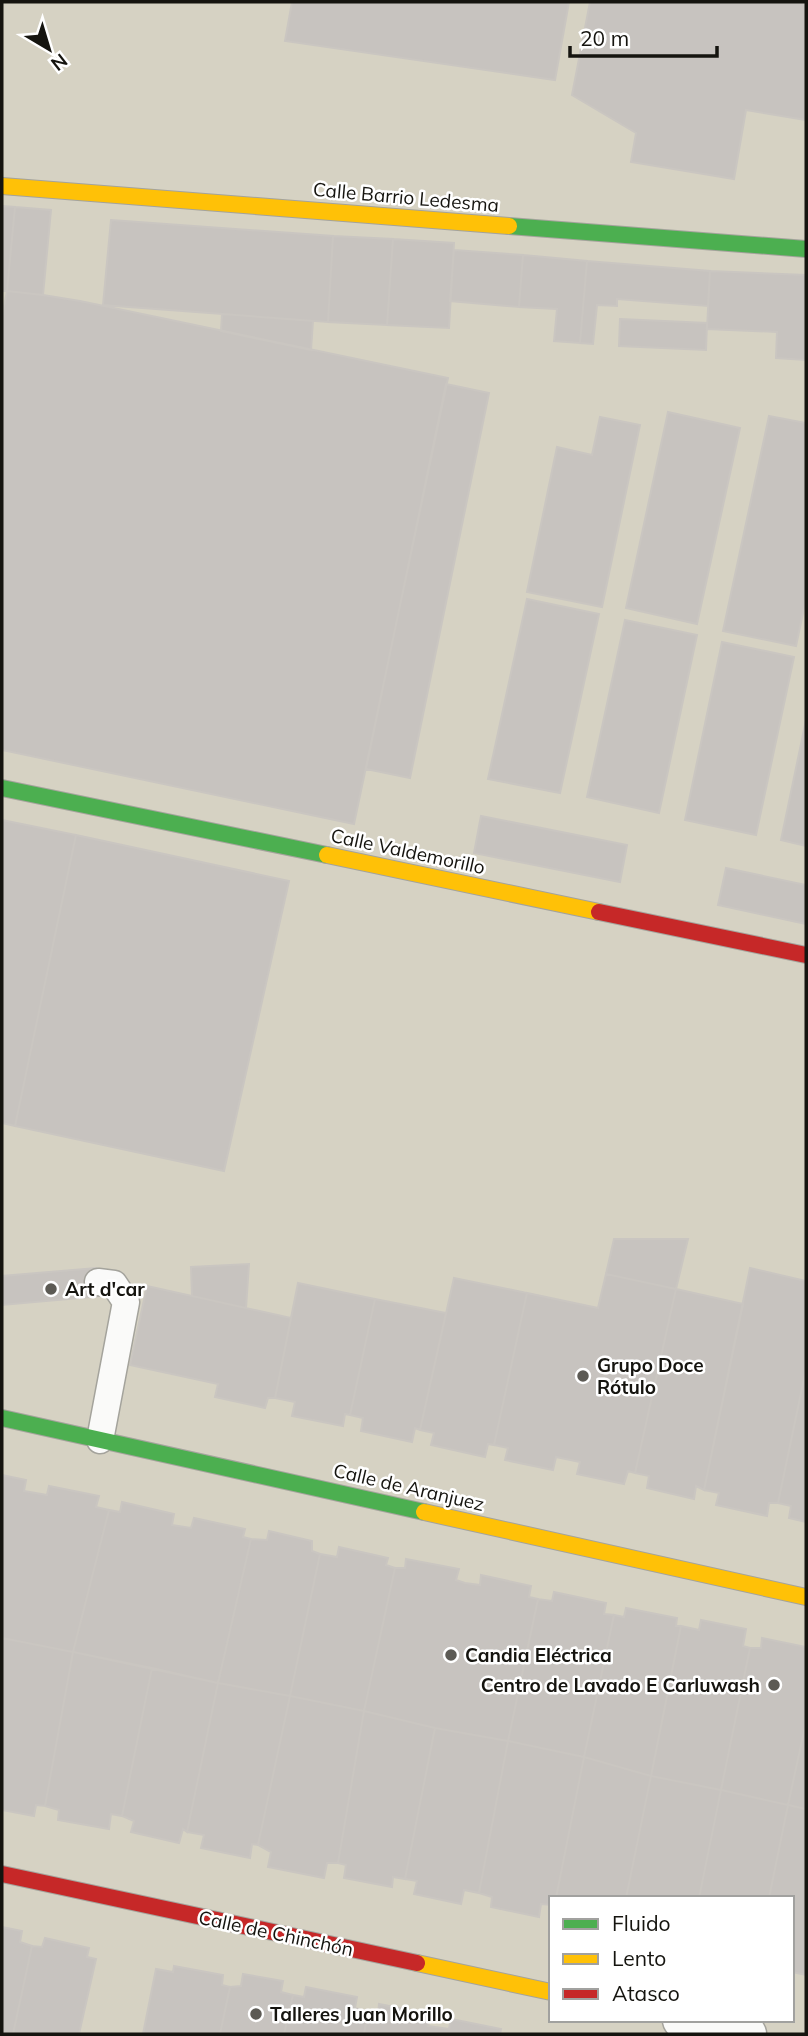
<svg xmlns="http://www.w3.org/2000/svg" width="808" height="2036" viewBox="0 0 808 2036" font-family="Mulish,sans-serif">
<style>
.built{fill:#d6d2c3;fill-rule:evenodd}
.building{fill:#c7c3bf;stroke:#cac6c1;stroke-width:2}
.lines{fill:none;stroke-linecap:round;stroke-linejoin:round}
.lane-casing{stroke:#a4a39c;stroke-width:29}
.street-casing{stroke:#a4a39c;stroke-width:41}
.fast-casing{stroke:#a4a39c;stroke-width:18}
.slow-casing{stroke:#a4a39c;stroke-width:18}
.jam-casing{stroke:#a4a39c;stroke-width:18}
.lane{stroke:#fafaf9;stroke-width:26}
.street{stroke:#fafaf9;stroke-width:38}
.fast{stroke:#4caf50;stroke-width:16}
.slow{stroke:#ffc107;stroke-width:16}
.jam{stroke:#c62828;stroke-width:16}
.poi-dot{fill:#5c5a54;stroke:#fff;stroke-width:2.5}
.labels{text-anchor:middle;dominant-baseline:central;stroke-width:5;stroke-linejoin:round;paint-order:stroke}
.street-label{font-size:19px;fill:#15140f;stroke:#fff}
.poi-label{font-size:19px;font-weight:bold;fill:#15140f;stroke:#fff;text-anchor:start}
</style>
<rect width="100%" height="100%" fill="#dfddd5"/>
<!-- built -->
<path class="built" d="M 2,2 L 806,2 L 806,2034 L 2,2034 ZM 551,1898 L 792,1898 L 792,2020 L 551,2020 Z"/>
<!-- building -->
<path class="building" d="M 292,2 L 569,2 L 555,80 L 285,41 Z
M 590,2 L 806,2 L 806,120 L 746,110 L 734,179 L 631,162 L 636,133 L 572,95 Z
M 2,206 L 15,207 L 7,291 L 2,291 Z
M 15,207 L 51,210 L 43,295 L 7,291 Z
M 111,220 L 333,236 L 328,322 L 103,305 Z
M 333,236 L 393,239 L 387,325 L 328,322 Z
M 393,239 L 454,243 L 449,328 L 387,325 Z
M 454,250 L 523,255 L 519,307 L 450,301 Z
M 523,255 L 587,261 L 580,343 L 554,341 L 557,309 L 519,307 Z
M 587,261 L 710,271 L 708,306 L 617,299 L 617,306 L 597,305 L 593,344 L 580,343 Z
M 710,271 L 806,275 L 806,360 L 776,358 L 777,332 L 707,329 Z
M 7,291 L 43,295 L 80,301 L 448,378 L 354,824 L 2,750 L 2,316 Z
M 222,314 L 313,321 L 311,350 L 221,331 Z
M 620,319 L 707,323 L 706,350 L 619,346 Z
M 446,384 L 489,393 L 410,778 L 366,769 Z
M 668,412 L 740,428 L 697,624 L 626,608 Z
M 769,416 L 806,423 L 806,599 L 796,646 L 723,631 Z
M 600,417 L 640,425 L 602,607 L 527,592 L 557,447 L 592,455 Z
M 527,599 L 599,614 L 560,793 L 488,779 Z
M 625,620 L 697,635 L 659,813 L 587,797 Z
M 722,642 L 794,657 L 756,835 L 685,820 Z
M 806,720 L 806,846 L 781,840 Z
M 481,816 L 627,845 L 620,882 L 474,853 Z
M 2,820 L 76,835 L 15,1126 L 2,1123 Z
M 76,835 L 289,881 L 224,1171 L 15,1126 Z
M 726,868 L 806,885 L 806,924 L 718,905 Z
M 614,1239 L 688,1239 L 676,1289 L 606,1274 Z
M 249,1264 L 246,1308 L 192,1296 L 191,1267 Z
M 96,1268 L 101,1296 L 2,1305 L 2,1276 Z
M 750,1268 L 806,1281 L 806,1369 L 778,1503 L 769,1503 L 767,1516 L 716,1505 L 719,1493 L 704,1490 Z
M 606,1274 L 676,1289 L 635,1473 L 628,1471 L 624,1484 L 577,1474 L 580,1462 L 556,1457 L 553,1470 L 505,1460 L 508,1448 L 494,1445 L 527,1293 L 598,1308 Z
M 454,1278 L 527,1293 L 494,1445 L 488,1444 L 485,1457 L 431,1445 L 434,1433 L 420,1430 Z
M 298,1283 L 375,1299 L 350,1415 L 345,1414 L 343,1426 L 292,1416 L 295,1402 L 275,1398 Z
M 147,1286 L 291,1318 L 275,1398 L 268,1398 L 265,1408 L 215,1397 L 218,1384 L 130,1365 Z
M 676,1289 L 743,1304 L 704,1490 L 696,1486 L 694,1499 L 647,1488 L 649,1476 L 635,1473 Z
M 375,1299 L 446,1313 L 420,1430 L 415,1428 L 412,1442 L 361,1431 L 363,1418 L 350,1415 Z
M 806,1369 L 806,1522 L 789,1518 L 791,1506 L 778,1503 Z
M 2,1475 L 26,1480 L 24,1491 L 47,1495 L 49,1486 L 99,1496 L 96,1507 L 109,1510 L 73,1652 L 2,1638 Z
M 122,1502 L 174,1514 L 172,1525 L 191,1528 L 194,1518 L 245,1529 L 243,1537 L 251,1539 L 218,1683 L 73,1652 L 109,1510 L 120,1512 Z
M 269,1531 L 312,1541 L 312,1551 L 320,1554 L 290,1696 L 218,1683 L 251,1539 L 267,1540 Z
M 339,1547 L 388,1558 L 386,1565 L 395,1568 L 364,1711 L 290,1696 L 320,1554 L 337,1557 Z
M 406,1559 L 459,1569 L 456,1580 L 465,1583 L 480,1585 L 481,1575 L 531,1586 L 529,1597 L 538,1599 L 508,1741 L 435,1728 L 364,1711 L 395,1568 L 405,1568 Z
M 554,1592 L 606,1603 L 604,1614 L 614,1615 L 584,1757 L 508,1741 L 538,1599 L 552,1601 Z
M 626,1608 L 677,1618 L 676,1626 L 681,1626 L 651,1776 L 584,1757 L 614,1615 L 624,1617 Z
M 701,1620 L 746,1629 L 743,1646 L 750,1648 L 721,1790 L 651,1776 L 681,1626 L 699,1630 Z
M 2,1638 L 73,1652 L 45,1806 L 36,1805 L 34,1816 L 2,1810 Z
M 762,1638 L 806,1647 L 806,1722 L 788,1805 L 721,1790 L 750,1648 L 761,1648 Z
M 73,1652 L 152,1668 L 122,1816 L 111,1814 L 109,1829 L 58,1820 L 59,1810 L 45,1806 Z
M 152,1668 L 218,1683 L 187,1832 L 183,1829 L 179,1843 L 131,1832 L 134,1821 L 122,1816 Z
M 218,1683 L 290,1696 L 258,1845 L 252,1844 L 250,1858 L 201,1848 L 204,1835 L 187,1832 Z
M 290,1696 L 364,1711 L 338,1863 L 327,1863 L 324,1878 L 268,1867 L 271,1852 L 258,1845 Z
M 364,1711 L 435,1728 L 405,1879 L 393,1877 L 392,1887 L 344,1878 L 346,1865 L 338,1863 Z
M 806,1722 L 806,1809 L 788,1805 Z
M 435,1728 L 508,1741 L 479,1893 L 464,1890 L 461,1904 L 414,1894 L 417,1881 L 405,1879 Z
M 508,1741 L 584,1757 L 556,1898 L 551,1898 L 551,1905 L 541,1904 L 539,1917 L 491,1907 L 492,1897 L 479,1893 Z
M 584,1757 L 651,1776 L 626,1898 L 556,1898 Z
M 651,1776 L 721,1790 L 699,1898 L 626,1898 Z
M 721,1790 L 788,1805 L 769,1898 L 699,1898 Z
M 788,1805 L 806,1809 L 806,1975 L 792,1972 L 792,1898 L 769,1898 Z
M 2,1927 L 22,1931 L 20,1942 L 32,1946 L 13,2034 L 2,2034 Z
M 45,1938 L 89,1948 L 87,1957 L 96,1959 L 79,2034 L 13,2034 L 32,1946 L 42,1947 Z
M 174,1966 L 223,1975 L 222,1985 L 230,1987 L 220,2034 L 143,2034 L 156,1969 L 173,1972 Z
M 243,1974 L 283,1981 L 281,1992 L 293,1995 L 284,2034 L 220,2034 L 230,1987 L 241,1986 Z
M 306,1987 L 357,1997 L 355,2008 L 368,2012 L 364,2034 L 284,2034 L 293,1995 L 304,1997 Z
M 379,2004 L 431,2014 L 428,2026 L 449,2029 L 451,2019 L 501,2029 L 500,2034 L 364,2034 L 368,2012 L 378,2014 Z"/>
<g class="lines">
<!-- lane casing -->
<g class="lane-casing">
<path id="lane" d="M 98,1282 L 114,1284 L 126,1302 L 100,1440"/>
</g>
<!-- street casing -->
<g class="street-casing">
<path id="street" d="M 682,2020 L 747,2034"/>
</g>
<!-- fast casing -->
<g class="fast-casing">
<path id="fast" d="M 509,226 L 806,249
M 2,788 L 327,855
M 2,1418 L 424,1512"/>
</g>
<!-- slow casing -->
<g class="slow-casing">
<path id="slow" d="M 2,186 L 509,226
M 327,855 L 599,912
M 424,1512 L 806,1597
M 417,1963 L 551,1992"/>
</g>
<!-- jam casing -->
<g class="jam-casing">
<path id="jam" d="M 599,912 L 806,955
M 2,1874 L 417,1963"/>
</g>
<!-- lane -->
<use href="#lane" class="lane"/>
<!-- street -->
<use href="#street" class="street"/>
<!-- fast -->
<use href="#fast" class="fast"/>
<!-- slow -->
<use href="#slow" class="slow"/>
<!-- jam -->
<use href="#jam" class="jam"/>
</g>
<!-- markers -->
<g class="poi-dot">
<circle cx="51" cy="1289" r="7"/>
<circle cx="583" cy="1376" r="7"/>
<circle cx="451" cy="1655" r="7"/>
<circle cx="774" cy="1685" r="7"/>
<circle cx="256" cy="2014" r="7"/>
</g>
<g class="labels">
<!-- street labels -->
<g class="street-label">
<text transform="translate(406 197) rotate(5)">Calle Barrio Ledesma</text>
<text transform="translate(408 851) rotate(12)">Calle Valdemorillo</text>
<text transform="translate(409 1487) rotate(13)">Calle de Aranjuez</text>
<text transform="translate(276 1933) rotate(12)">Calle de Chinchón</text>
</g>
<!-- poi labels -->
<g class="poi-label">
<text x="65" y="1289">Art d'car</text>
<text x="597" y="1365">Grupo Doce<tspan x="597" dy="22">Rótulo</tspan></text>
<text x="465" y="1655">Candia Eléctrica</text>
<text x="760" y="1685" text-anchor="end">Centro de Lavado E Carluwash</text>
<text x="270" y="2014">Talleres Juan Morillo</text>
</g>
</g>
<!-- border -->
<rect width="808" height="2036" fill="none" stroke="#15140f" stroke-width="7"/>
<!-- legend -->
<rect x="549" y="1896" width="245" height="126" fill="#ffffff" stroke="#a1a19f" stroke-width="2"/>
<rect x="563" y="1919" width="35" height="10" fill="#4caf50" stroke="#a1a19f" stroke-width="2"/>
<text x="612" y="1931" font-size="21" fill="#15140f">Fluido</text>
<rect x="563" y="1954" width="35" height="10" fill="#ffc107" stroke="#a1a19f" stroke-width="2"/>
<text x="612" y="1966" font-size="21" fill="#15140f">Lento</text>
<rect x="563" y="1989" width="35" height="10" fill="#c62828" stroke="#a1a19f" stroke-width="2"/>
<text x="612" y="2001" font-size="21" fill="#15140f">Atasco</text>
<!-- north arrow -->
<g transform="translate(49 49) rotate(142)" stroke="#ffffff" stroke-width="5" paint-order="stroke">
<path d="M0-5L12 26L0 18L-12 26Z" fill="#15140f"/>
<text y="-10" font-size="19" font-weight="bold" text-anchor="middle" fill="#15140f">N</text>
</g>
<!-- scale -->
<path d="M570 46v10h147v-10" fill="none" stroke="#15140f" stroke-width="3.5"/>
<text x="580" y="46" font-size="21" fill="#15140f" stroke="#ffffff" stroke-width="5" paint-order="stroke">20 m</text>
</svg>
